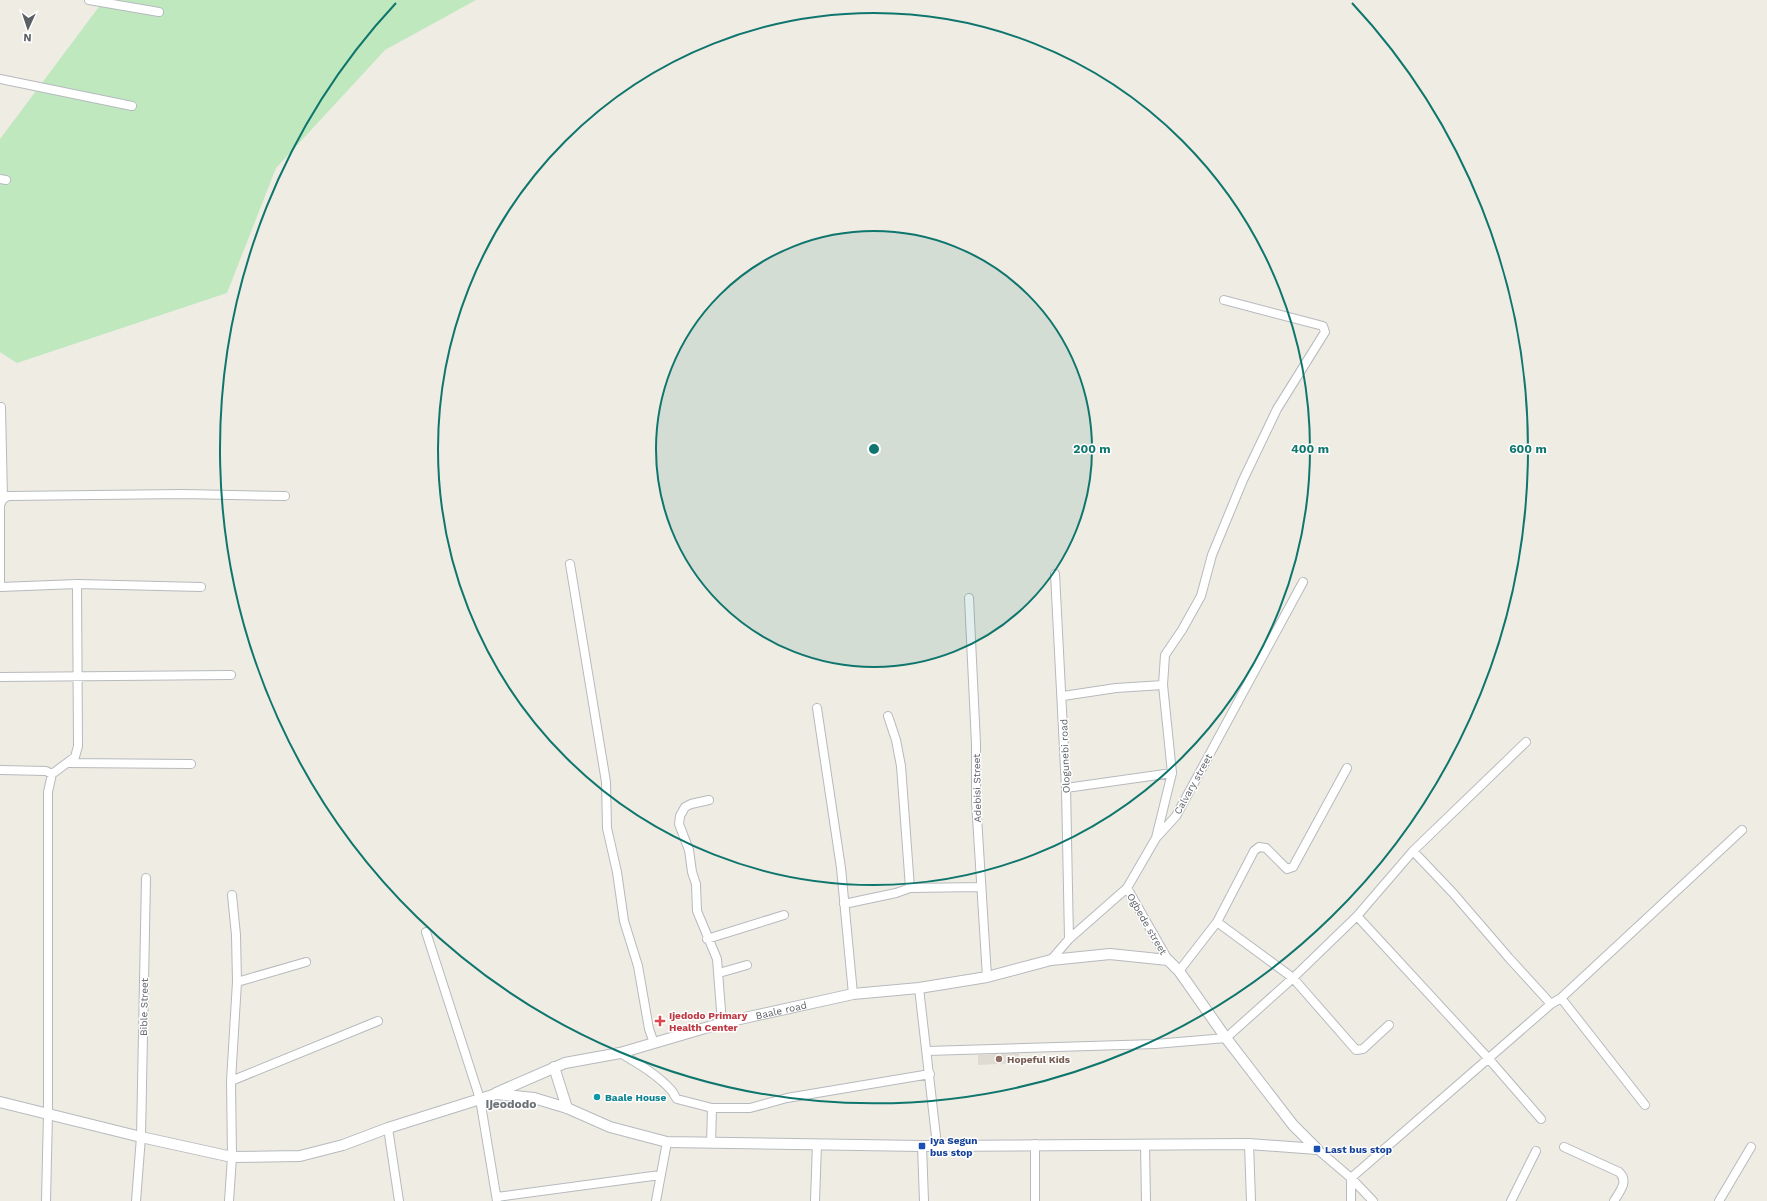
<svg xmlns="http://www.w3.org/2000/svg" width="1767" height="1201" viewBox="0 0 1767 1201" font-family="'Work Sans',sans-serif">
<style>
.education{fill:#dfdbd2}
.grass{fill:#bfe8bf}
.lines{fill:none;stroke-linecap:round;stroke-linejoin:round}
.minor-casing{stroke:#b6babe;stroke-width:10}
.tertiary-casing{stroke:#b6babe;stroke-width:12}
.minor{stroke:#fff;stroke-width:8}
.tertiary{stroke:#fff;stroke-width:10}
.ring{fill:none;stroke:#0f766e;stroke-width:2}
.health-dot{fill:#e0444e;stroke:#fff;stroke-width:1.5}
.education-dot{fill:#8d6e63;stroke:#fff;stroke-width:1.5}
.culture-dot{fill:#0f9aa8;stroke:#fff;stroke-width:1.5}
.transit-dot{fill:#1a4fb4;stroke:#fff;stroke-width:1.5}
.labels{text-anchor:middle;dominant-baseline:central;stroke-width:3;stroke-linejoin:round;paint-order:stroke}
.street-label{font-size:10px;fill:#5b6065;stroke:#fff}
.health-label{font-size:10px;font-weight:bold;fill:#be3a42;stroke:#fff;text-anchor:start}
.education-label{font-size:10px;font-weight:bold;fill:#785e54;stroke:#fff;text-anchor:start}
.culture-label{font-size:10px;font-weight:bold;fill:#0d838f;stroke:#fff;text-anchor:start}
.transit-label{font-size:10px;font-weight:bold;fill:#164399;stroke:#fff;text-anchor:start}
.quarter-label{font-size:12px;font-weight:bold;fill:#6c7277;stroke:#fff}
.centre{fill:#0f766e;stroke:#fff;stroke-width:2}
.ring-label{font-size:12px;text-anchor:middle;font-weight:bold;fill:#0f766e;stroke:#fff;stroke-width:3;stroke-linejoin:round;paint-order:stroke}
</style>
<rect width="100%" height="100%" fill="#efece3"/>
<!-- education -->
<path class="education" d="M 1019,1053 L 1019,1063 L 978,1065 L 978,1055 Z"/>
<!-- grass -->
<path class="grass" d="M 104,0 L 476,0 L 385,50 L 276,168 L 227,293 L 17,363 L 0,352 L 0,139 Z"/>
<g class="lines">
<!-- minor casing -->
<g class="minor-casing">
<path id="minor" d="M 89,0 L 159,12
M 0,79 L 132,106
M 0,179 L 6,180
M 1,407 L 3,499
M 570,564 L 606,782 L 607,828 L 617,872 L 624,921 L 638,966 L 649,1029 L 654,1043
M 1055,574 L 1066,788 L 1069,939
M 201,587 L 77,584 L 0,587 L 0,505 L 3,499 L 8,496 L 183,494 L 285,496
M 969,598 L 976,744 L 976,801 L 987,977
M 0,677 L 231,675
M 1063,696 L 1116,688 L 1163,685
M 817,708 L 841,868 L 853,994
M 888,716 L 896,740 L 901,766 L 910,888
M 69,763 L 191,764
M 0,770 L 46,771 L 52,774
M 1066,788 L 1172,773
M 709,800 L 691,804 L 685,807 L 680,816 L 679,824 L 689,850 L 692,872 L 696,884 L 697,911 L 717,959 L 722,1023
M 1156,838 L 1172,773 L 1163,685 L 1165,655 L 1182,630 L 1201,596 L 1212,555 L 1243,480 L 1277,409 L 1325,332 L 1323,326 L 1224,300
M 1413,851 L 1453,893 L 1509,958 L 1551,1004
M 1127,888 L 1168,960
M 844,904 L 896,893 L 910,888 L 981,887
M 1357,916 L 1488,1058 L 1541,1119
M 1217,922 L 1293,978 L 1356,1050 L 1363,1049 L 1389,1025
M 426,932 L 480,1099 L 497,1201
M 707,939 L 784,915
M 1051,960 L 1069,939 L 1127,888 L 1156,838 L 1176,816 L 1303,582
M 1179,971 L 1217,922 L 1254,851 L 1259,847 L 1266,848 L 1287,869 L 1293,867 L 1347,768
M 719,973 L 747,965
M 237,982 L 306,962
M 919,988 L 937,1145
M 1561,998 L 1645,1105
M 927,1051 L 1155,1044 L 1226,1038 L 1293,978 L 1357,916 L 1413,851 L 1526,742
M 620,1053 C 639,1064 658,1075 672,1091 C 674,1094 675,1097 677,1099 L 712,1108 L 750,1108 L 787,1098 L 930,1074
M 231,1081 L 378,1021
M 388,1128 L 399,1201
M 711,1143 L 712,1108
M 1145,1144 L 1146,1201
M 1249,1144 L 1251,1201
M 922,1146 L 924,1201
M 1564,1147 L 1619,1172 C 1629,1181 1620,1191 1614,1201
M 1317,1149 L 1351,1178 L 1373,1201
M 497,1197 L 660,1175
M 46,1201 L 48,1113 L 48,792 L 52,774 L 75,757 L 78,746 L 77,584
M 136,1201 L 141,1137 L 146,878
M 229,1201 L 232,1157 L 231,1081 L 237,982 L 236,935 L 232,895
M 656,1201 L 667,1142
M 815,1201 L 817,1144
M 1035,1201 L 1035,1144
M 1351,1201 L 1351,1178 L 1551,1004 L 1561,998 L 1742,830
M 1511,1201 L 1536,1151
M 1719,1201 L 1751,1147"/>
</g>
<!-- tertiary casing -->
<g class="tertiary-casing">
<g id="tertiary">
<path d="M 554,1067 L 567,1108"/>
<path id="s1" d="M 496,1093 L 565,1063 L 620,1053 L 722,1023 L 853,994 L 919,988 L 987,977 L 1051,960 L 1110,954 L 1168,960 L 1179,971 L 1226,1038 L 1293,1125 L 1317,1149"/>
<path d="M 0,1102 L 141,1137 L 232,1157 L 300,1156 L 343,1145 L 388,1128 L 496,1094 L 534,1098 L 567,1108 L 610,1127 L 667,1142 L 922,1146 L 1249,1144 L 1317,1149"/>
</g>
</g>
<!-- minor -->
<use href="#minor" class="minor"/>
<!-- tertiary -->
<use href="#tertiary" class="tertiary"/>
</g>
<!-- distance rings -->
<circle cx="874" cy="449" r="218" fill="#0f766e" fill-opacity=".12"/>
<g class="ring">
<circle cx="874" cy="449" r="218"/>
<circle cx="874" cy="449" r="436"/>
<path d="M1352 3A654 654 0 1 1 396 3"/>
</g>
<!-- markers -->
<path class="health-dot" d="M658 1015h4v4h4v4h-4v4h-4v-4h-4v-4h4z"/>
<circle class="education-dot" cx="999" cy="1059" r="4"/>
<circle class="culture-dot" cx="597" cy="1097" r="4"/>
<g class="transit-dot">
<rect x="918" y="1142" width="8" height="8" rx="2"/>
<rect x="1313" y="1145" width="8" height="8" rx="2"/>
</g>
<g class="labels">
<!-- street labels -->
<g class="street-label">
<text transform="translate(1065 756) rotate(-92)">Ologunebi road</text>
<text transform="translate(1193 784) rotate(-61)">Calvary street</text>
<text transform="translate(977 788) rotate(-91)">Adebisi Street</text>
<text transform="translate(1147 924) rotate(60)">Ogbede street</text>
<text transform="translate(144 1007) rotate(-89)">Bible Street</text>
<text stroke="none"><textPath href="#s1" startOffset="298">Baale road</textPath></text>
</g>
<!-- health labels -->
<g class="health-label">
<text x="669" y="1015">Ijedodo Primary<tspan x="669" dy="12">Health Center</tspan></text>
</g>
<!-- education labels -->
<g class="education-label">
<text x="1007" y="1059">Hopeful Kids</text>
</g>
<!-- culture labels -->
<g class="culture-label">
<text x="605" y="1097">Baale House</text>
</g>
<!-- transit labels -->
<g class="transit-label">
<text x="930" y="1140">Iya Segun<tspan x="930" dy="12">bus stop</tspan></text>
<text x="1325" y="1149">Last bus stop</text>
</g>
<!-- quarter labels -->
<g class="quarter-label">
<text x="511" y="1104">Ijeododo</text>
</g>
</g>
<circle cx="874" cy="449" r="6" class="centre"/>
<g class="ring-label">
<text x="1092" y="453">200 m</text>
<text x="1310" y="453">400 m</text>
<text x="1528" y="453">600 m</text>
</g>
<!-- north arrow -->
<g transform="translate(28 28) rotate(183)" stroke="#ffffff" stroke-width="3" paint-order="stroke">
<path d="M0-3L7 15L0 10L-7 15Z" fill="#5b6065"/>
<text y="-6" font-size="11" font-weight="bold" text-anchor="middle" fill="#5b6065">N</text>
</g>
</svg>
